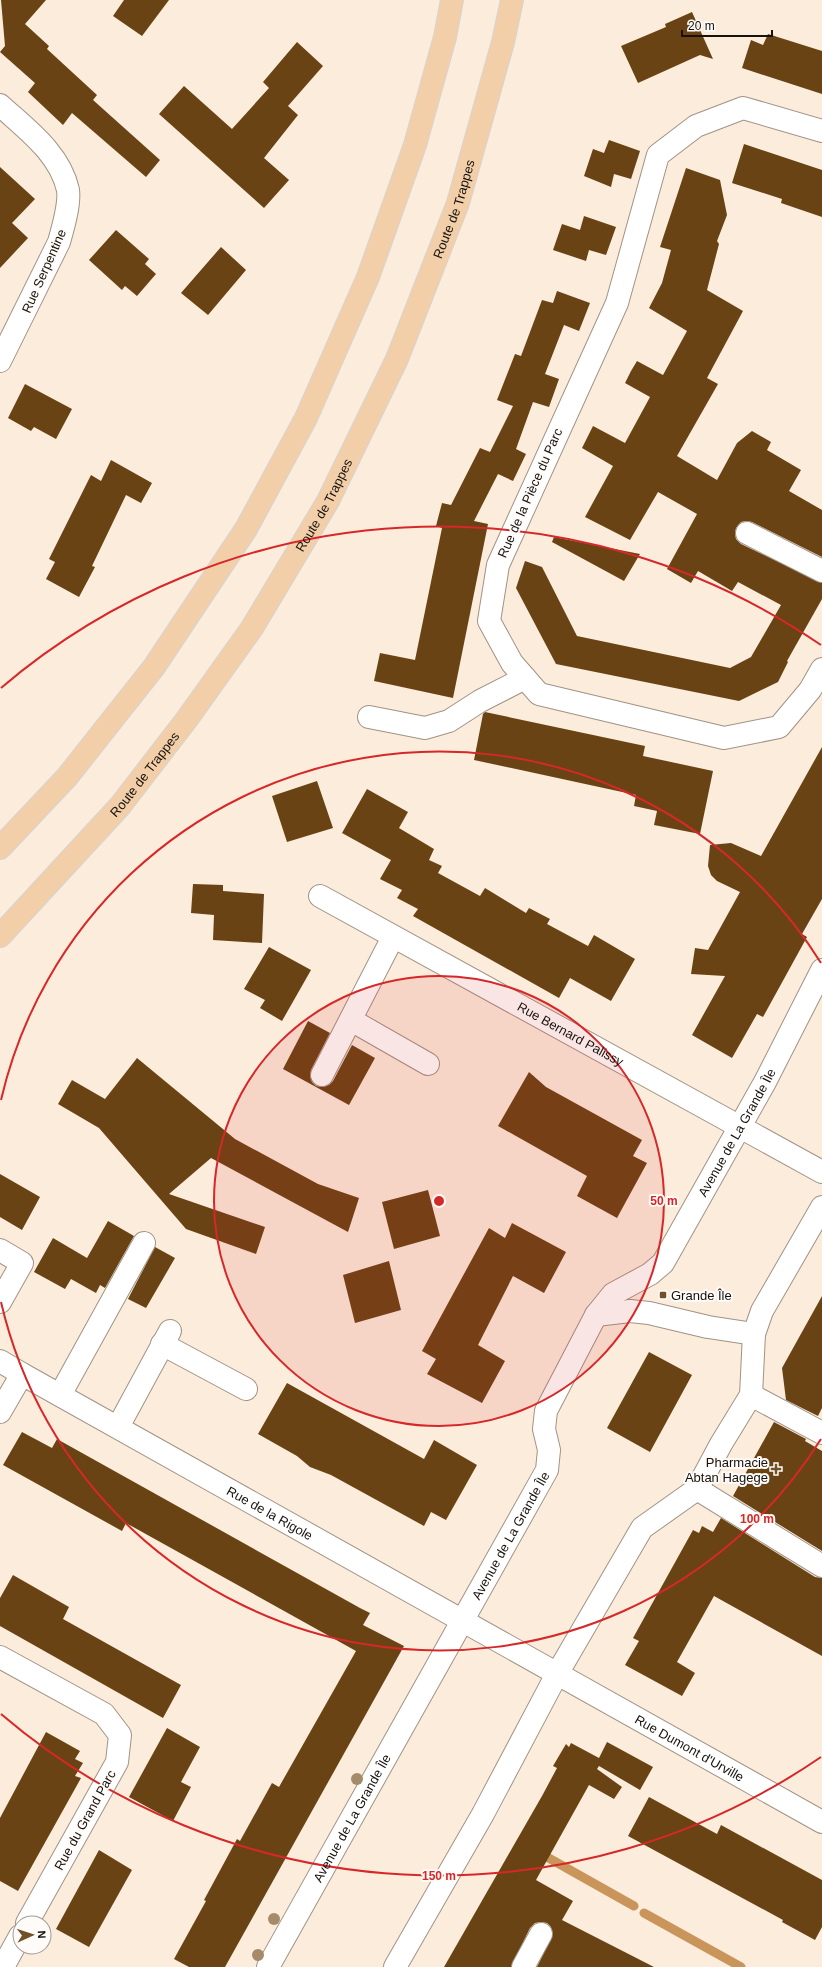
<svg xmlns="http://www.w3.org/2000/svg" width="822" height="1967" viewBox="0 0 822 1967" font-family="Helvetica,sans-serif">
<style>
.lines{fill:none;stroke-linecap:round;stroke-linejoin:round}
.stream{stroke:#ca955a;stroke-width:9}
.building{fill:#694314}
.minor-casing{stroke:#a19385;stroke-width:24}
.major-casing{stroke:#d5d4d3;stroke-width:24}
.minor{stroke:#fff;stroke-width:22}
.major{stroke:#f2cfa9;stroke-width:22}
.tree{fill:#a68b6a}
.ring{fill:none;stroke:#d62828;stroke-width:2}
.poi-dot{fill:#725028;stroke:#fefbf8;stroke-width:1.5}
.labels{text-anchor:middle;dominant-baseline:central;stroke-width:4;stroke-linejoin:round;paint-order:stroke}
.street-label{font-size:13px;fill:#16110c;stroke:#fefbf8}
.poi-label{font-size:13px;fill:#16110c;stroke:#fefbf8;text-anchor:start}
.centre{fill:#d62828;stroke:#fefbf8;stroke-width:2}
.ring-label{font-size:12px;text-anchor:middle;font-weight:bold;fill:#d62828;stroke:#fefbf8;stroke-width:4;stroke-linejoin:round;paint-order:stroke}
</style>
<rect width="100%" height="100%" fill="#fbecdc"/>
<g class="lines">
<!-- stream -->
<path class="stream" d="M 538,1852 L 634,1906
M 644,1913 L 741,1967"/>
</g>
<!-- building -->
<path class="building" d="M 1,0 L 46,0 L 25,24 L 49,46 L 47,49 L 97,95 L 93,100 L 160,160 L 146,177 L 72,113 L 63,125 L 28,92 L 35,83 L 0,52 L 5,46 Z
M 124,0 L 169,0 L 142,36 L 113,16 Z
M 692,12 L 713,59 L 700,55 L 638,83 L 621,46 L 666,27 L 665,24 Z
M 768,34 L 822,51 L 822,94 L 742,68 L 751,40 L 763,45 Z
M 297,42 L 323,66 L 288,106 L 298,115 L 264,158 L 289,180 L 264,208 L 159,114 L 184,86 L 232,129 L 269,88 L 263,82 Z
M 609,140 L 640,151 L 631,179 L 614,174 L 611,187 L 584,176 L 593,149 L 604,153 Z
M 744,144 L 822,170 L 822,217 L 781,203 L 782,199 L 732,183 Z
M 0,167 L 35,199 L 12,223 L 28,238 L 0,268 Z
M 686,168 L 720,180 L 727,215 L 717,241 L 719,244 L 707,290 L 743,311 L 707,378 L 718,384 L 677,456 L 717,480 L 737,443 L 752,431 L 771,442 L 767,450 L 801,470 L 789,491 L 822,510 L 822,557 L 752,522 L 746,521 L 741,522 L 736,528 L 735,534 L 736,539 L 741,544 L 822,583 L 822,599 L 787,661 L 788,662 L 778,682 L 739,701 L 556,664 L 516,588 L 525,561 L 542,567 L 577,636 L 730,668 L 751,657 L 781,605 L 738,582 L 732,591 L 698,571 L 691,583 L 667,569 L 697,514 L 658,492 L 630,540 L 585,517 L 613,466 L 582,448 L 593,426 L 625,443 L 650,397 L 625,383 L 631,371 L 637,361 L 663,375 L 687,331 L 649,308 L 662,283 L 671,250 L 660,247 Z
M 584,216 L 616,227 L 606,255 L 589,250 L 586,261 L 553,250 L 562,224 L 580,230 Z
M 116,230 L 149,259 L 145,264 L 156,274 L 137,296 L 125,286 L 122,290 L 89,260 Z
M 221,247 L 246,270 L 208,315 L 181,293 Z
M 557,291 L 590,303 L 579,331 L 564,325 L 545,374 L 559,379 L 549,407 L 533,402 L 516,449 L 526,454 L 513,481 L 498,474 L 474,521 L 488,524 L 453,698 L 374,681 L 380,653 L 415,660 L 442,528 L 436,526 L 442,503 L 451,505 L 480,448 L 490,452 L 513,406 L 497,400 L 515,354 L 521,356 L 542,300 L 553,303 Z
M 25,384 L 72,409 L 56,439 L 34,427 L 31,431 L 8,418 Z
M 111,460 L 152,483 L 141,503 L 126,495 L 92,566 L 95,567 L 79,597 L 46,579 L 55,562 L 49,559 L 91,475 L 101,481 Z
M 554,537 L 640,554 L 624,581 L 552,542 Z
M 485,712 L 645,746 L 643,756 L 713,771 L 700,834 L 654,825 L 657,811 L 634,806 L 636,795 L 474,760 L 483,714 Z
M 822,747 L 822,899 L 802,934 L 807,937 L 763,1017 L 757,1014 L 732,1058 L 692,1035 L 725,976 L 691,974 L 695,948 L 708,950 L 740,892 L 717,881 L 711,875 L 708,866 L 710,845 L 731,843 L 761,856 Z
M 317,781 L 333,828 L 287,842 L 272,796 Z
M 367,789 L 408,812 L 399,828 L 434,849 L 429,860 L 442,866 L 438,873 L 480,896 L 485,888 L 526,913 L 529,908 L 550,919 L 547,924 L 588,946 L 594,935 L 635,959 L 611,1001 L 570,978 L 559,998 L 413,916 L 418,909 L 397,898 L 402,890 L 380,879 L 391,860 L 342,833 Z
M 193,884 L 223,885 L 223,891 L 264,894 L 262,943 L 213,940 L 214,915 L 191,913 Z
M 269,947 L 311,970 L 282,1021 L 260,1008 L 265,1000 L 244,989 Z
M 308,1021 L 330,1033 L 311,1070 L 310,1076 L 312,1082 L 316,1086 L 323,1087 L 329,1085 L 333,1081 L 352,1045 L 375,1058 L 349,1105 L 283,1069 Z
M 137,1058 L 235,1139 L 318,1184 L 359,1198 L 348,1232 L 211,1158 L 169,1194 L 265,1227 L 256,1254 L 186,1229 L 99,1128 L 58,1104 L 72,1080 L 105,1099 Z
M 529,1072 L 546,1087 L 642,1140 L 633,1156 L 647,1163 L 617,1218 L 577,1196 L 587,1176 L 498,1126 Z
M 0,1174 L 40,1197 L 22,1230 L 0,1217 Z
M 428,1190 L 440,1236 L 394,1249 L 382,1202 Z
M 108,1221 L 134,1236 L 105,1288 L 100,1285 L 96,1293 L 71,1279 L 65,1289 L 34,1272 L 53,1238 L 87,1258 Z
M 512,1223 L 566,1252 L 544,1293 L 513,1276 L 478,1345 L 505,1361 L 482,1403 L 427,1374 L 436,1359 L 422,1351 L 489,1228 L 505,1238 Z
M 155,1247 L 175,1258 L 146,1308 L 128,1299 Z
M 389,1261 L 401,1310 L 355,1323 L 343,1275 Z
M 822,1296 L 822,1408 L 818,1416 L 786,1400 L 782,1368 Z
M 649,1352 L 692,1375 L 650,1452 L 607,1428 Z
M 287,1383 L 424,1459 L 434,1440 L 477,1465 L 446,1520 L 431,1512 L 424,1526 L 331,1475 L 310,1467 L 297,1456 L 258,1434 Z
M 774,1422 L 806,1439 L 805,1441 L 822,1451 L 822,1551 L 733,1496 Z
M 22,1432 L 52,1448 L 57,1439 L 360,1608 L 370,1613 L 363,1625 L 404,1646 L 225,1967 L 189,1967 L 174,1959 L 206,1901 L 204,1900 L 237,1839 L 240,1841 L 272,1783 L 279,1787 L 356,1651 L 126,1523 L 122,1531 L 3,1465 Z
M 721,1518 L 815,1577 L 822,1578 L 822,1656 L 714,1596 L 677,1662 L 695,1673 L 682,1696 L 625,1665 L 639,1641 L 633,1638 L 693,1530 L 699,1533 L 702,1526 L 713,1532 Z
M 13,1575 L 69,1607 L 63,1619 L 181,1685 L 163,1718 L 0,1626 L 0,1598 Z
M 167,1728 L 200,1747 L 181,1782 L 191,1787 L 173,1821 L 129,1797 Z
M 46,1732 L 80,1751 L 75,1759 L 83,1763 L 75,1776 L 81,1778 L 18,1891 L 0,1881 L 0,1818 Z
M 607,1742 L 653,1767 L 640,1790 L 599,1766 L 597,1769 L 622,1787 L 614,1799 L 589,1785 L 536,1880 L 573,1901 L 562,1920 L 654,1967 L 537,1967 L 553,1934 L 551,1927 L 547,1923 L 541,1922 L 535,1923 L 530,1928 L 511,1967 L 444,1967 L 542,1796 L 557,1768 L 553,1766 L 566,1744 L 569,1747 L 571,1743 L 599,1758 Z
M 649,1797 L 717,1834 L 721,1825 L 822,1880 L 822,1927 L 815,1940 L 782,1922 L 783,1920 L 628,1836 Z
M 99,1850 L 132,1870 L 89,1947 L 56,1929 Z"/>
<g class="lines">
<!-- minor casing -->
<g class="minor-casing">
<g id="minor">
<path d="M 0,105 C 26,129 60,153 68,190 C 70,204 63,228 59,242 L 0,361"/>
<path d="M 822,131 L 743,108 L 696,126 L 658,155 L 617,303 L 498,565 L 489,621 L 512,663 L 539,694 L 724,738 L 779,727 L 810,690 L 822,669"/>
<path d="M 747,533 L 822,571"/>
<path d="M 369,717 L 425,728 L 449,721 L 480,701 L 525,678"/>
<path id="s1" d="M 320,896 L 822,1172"/>
<path d="M 351,1020 L 428,1064"/>
<path d="M 322,1075 L 393,937"/>
<path d="M 0,1250 L 22,1263 L 0,1302"/>
<path d="M 596,1315 L 630,1311 L 649,1313 L 708,1327 L 754,1334"/>
<path d="M 162,1344 L 246,1389"/>
<path d="M 0,1361 L 22,1374"/>
<path d="M 60,1395 L 144,1243"/>
<path d="M 751,1395 L 822,1433"/>
<path id="s2" d="M 0,1412 L 22,1374 L 822,1822"/>
<path d="M 118,1427 L 170,1331"/>
<path d="M 697,1489 L 822,1566"/>
<path d="M 0,1657 L 104,1714 L 120,1735 L 117,1762 L 27,1923"/>
<path d="M 3,1967 L 20,1936"/>
<path id="s3" d="M 268,1967 L 547,1470 L 549,1450 L 544,1429 L 546,1411 L 596,1315 L 613,1294 L 650,1274 L 663,1263 L 765,1082 L 822,970"/>
<path d="M 395,1967 L 483,1814 L 557,1674 L 642,1528 L 697,1489 L 721,1444 L 751,1395 L 754,1334 L 762,1311 L 822,1207"/>
<path d="M 523,1967 L 541,1934"/>
</g>
</g>
<!-- major casing -->
<g class="major-casing">
<g id="major">
<path d="M 0,848 L 67,777 L 154,667 L 246,529 L 306,418 L 368,277 L 415,145 L 445,37 L 452,0"/>
<path id="s4" d="M 0,936 L 120,806 L 187,719 L 252,628 L 328,501 L 397,359 L 458,203 L 503,42 L 512,0"/>
</g>
</g>
<!-- minor -->
<use href="#minor" class="minor"/>
<!-- major -->
<use href="#major" class="major"/>
</g>
<!-- trees -->
<g class="tree">
<circle cx="357" cy="1779" r="6"/>
<circle cx="274" cy="1919" r="6"/>
<circle cx="258" cy="1955" r="6"/>
</g>
<!-- distance rings -->
<circle cx="439" cy="1201" r="225" fill="#d62828" fill-opacity=".12"/>
<g class="ring">
<circle cx="439" cy="1201" r="225"/>
<path d="M821 1439A450 450 0 0 1 1 1302M1 1100A450 450 0 0 1 821 963"/>
<path d="M821 1757A675 675 0 0 1 1 1714M1 688A675 675 0 0 1 821 645"/>
</g>
<!-- markers -->
<g class="poi-dot">
<rect x="659" y="1291" width="8" height="8" rx="2"/>
<path d="M774 1463h4v4h4v4h-4v4h-4v-4h-4v-4h4z"/>
</g>
<g class="labels">
<!-- street labels -->
<g class="street-label">
<text stroke="none"><textPath href="#s4" startOffset="865">Route de Trappes</textPath></text>
<text transform="translate(44 271) rotate(-66)">Rue Serpentine</text>
<text transform="translate(530 493) rotate(-66)">Rue de la Pièce du Parc</text>
<text stroke="none"><textPath href="#s4" startOffset="541">Route de Trappes</textPath></text>
<text stroke="none"><textPath href="#s4" startOffset="217">Route de Trappes</textPath></text>
<text stroke="none"><textPath href="#s1" startOffset="286">Rue Bernard Palissy</textPath></text>
<text stroke="none"><textPath href="#s3" startOffset="974">Avenue de La Grande Île</textPath></text>
<text stroke="none"><textPath href="#s2" startOffset="328">Rue de la Rigole</textPath></text>
<text stroke="none"><textPath href="#s3" startOffset="495">Avenue de La Grande Île</textPath></text>
<text stroke="none"><textPath href="#s2" startOffset="809">Rue Dumont d'Urville</textPath></text>
<text stroke="none"><textPath href="#s3" startOffset="171">Avenue de La Grande Île</textPath></text>
<text transform="translate(85 1820) rotate(-61)">Rue du Grand Parc</text>
</g>
<!-- poi labels -->
<g class="poi-label">
<text x="671" y="1295">Grande Île</text>
<text x="768" y="1462" text-anchor="end">Pharmacie<tspan x="768" dy="15">Abtan Hagege</tspan></text>
</g>
</g>
<circle cx="439" cy="1201" r="6" class="centre"/>
<g class="ring-label">
<text x="664" y="1205">50 m</text>
<text x="757" y="1523">100 m</text>
<text x="439" y="1880">150 m</text>
</g>
<!-- north arrow -->
<g transform="translate(32 1935) rotate(87)"><circle r="19" fill="#fefbf8" stroke="#a19d9a"/>
<path d="M0-3L7 15L0 10L-7 15Z" fill="#725028"/>
<text y="-6" font-size="11" font-weight="bold" text-anchor="middle" fill="#16110c">N</text>
</g>
<!-- scale -->
<path d="M682 30v6h90v-6" fill="none" stroke="#16110c" stroke-width="2"/>
<text x="688" y="30" font-size="12" fill="#16110c" stroke="#fefbf8" stroke-width="3" paint-order="stroke">20 m</text>
</svg>
